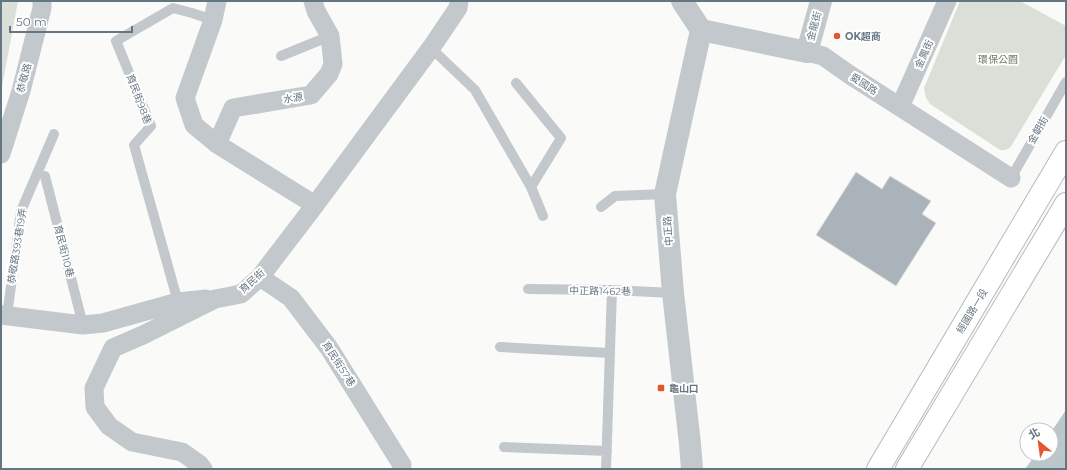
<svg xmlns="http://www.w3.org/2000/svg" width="1067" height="470" viewBox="0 0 1067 470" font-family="Montserrat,'Noto Sans TC',sans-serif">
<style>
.green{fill:#dadfd7}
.water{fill:#bbc7cb}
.building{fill:#aab3b9;stroke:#dcdcda}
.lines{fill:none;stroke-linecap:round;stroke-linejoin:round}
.primary-casing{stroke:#b5babe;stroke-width:24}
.service{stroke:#c3c8cc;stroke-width:10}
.minor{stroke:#c3c8cc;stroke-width:19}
.tertiary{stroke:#c3c8cc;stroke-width:22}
.primary{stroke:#fff;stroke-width:22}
.poi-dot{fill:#e4572e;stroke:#fff;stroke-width:1.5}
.labels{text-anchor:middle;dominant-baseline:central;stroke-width:4;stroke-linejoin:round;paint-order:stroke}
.street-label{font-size:10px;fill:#657683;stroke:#fff}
.poi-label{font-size:10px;font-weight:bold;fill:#657683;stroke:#fff;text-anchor:start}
.park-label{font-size:10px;fill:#687a64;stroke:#fff}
</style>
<rect width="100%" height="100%" fill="#fafaf8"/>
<!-- green -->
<path class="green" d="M 1,1 L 18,1 L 1,92 Z
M 960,1 L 1020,1 L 1066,26 L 1066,55 L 1010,148 L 1005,150 L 1000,150 L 930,104 L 926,98 L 924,88 Z"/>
<!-- water -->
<path class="water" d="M 1066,410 L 1066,469 L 1025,469 L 1036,454 L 1051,454 L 1051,432 Z"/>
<!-- building -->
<path class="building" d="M 856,172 L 882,189 L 890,176 L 931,201 L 922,214 L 936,223 L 896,286 L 816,235 Z"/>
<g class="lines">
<!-- primary casing -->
<g class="primary-casing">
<path id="primary" d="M 878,469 L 1066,152
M 907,469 L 1066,204"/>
</g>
<!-- service -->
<path class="service" d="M 431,48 L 475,90 L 531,187 L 543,216
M 281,56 L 330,36
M 516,83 L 561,138 L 531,187
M 45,176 L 83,325
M 1011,178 L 1066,82
M 601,207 L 615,196 L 665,194
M 528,289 L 612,290 L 673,293
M 178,302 L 134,145 L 151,126 L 116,41 L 173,8 L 192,13 L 213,20
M 7,316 L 21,211 L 54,134
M 500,347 L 610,353
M 504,447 L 607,451
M 606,469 L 612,290"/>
<!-- minor -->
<path class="minor" d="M 217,1 L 213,20 L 185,98 L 194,125 L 217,144 L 315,205
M 807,52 L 823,56 L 850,75 L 1011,178
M 900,107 L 947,1
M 217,144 L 233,108 L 311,95 L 329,74 L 333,64 L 330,36 L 316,11 L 313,1
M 1,154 L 21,91 L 42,8 L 42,1
M 260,277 L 291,298 L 329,348 L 402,465
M 1,315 L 83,325 L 103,323 L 178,302 L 206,299
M 203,469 L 199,464 L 182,452 L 132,442 L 109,426 L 95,407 L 94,388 L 113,348 L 143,335 L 215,299 L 241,294 L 260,277 L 315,205 L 431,48 L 458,8 L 459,1"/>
<!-- tertiary -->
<path class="tertiary" d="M 682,1 L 701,30 L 665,194 L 673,293 L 690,444 L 692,469
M 701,30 L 807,52 L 821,1"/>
<!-- primary -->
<use href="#primary" class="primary"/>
</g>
<!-- markers -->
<g class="poi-dot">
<circle cx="837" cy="36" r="4"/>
<rect x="657" y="384" width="8" height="8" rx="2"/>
</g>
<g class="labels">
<!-- street labels -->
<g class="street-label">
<text transform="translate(814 26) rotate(-75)">金龍街</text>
<text transform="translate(924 54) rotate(-66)">金鳳街</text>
<text transform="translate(24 78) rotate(-75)">恭敬路</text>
<text transform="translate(864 84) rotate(33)">愛國路</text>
<text transform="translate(293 98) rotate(-9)">水源</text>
<text transform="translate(139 99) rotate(69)">育民街98巷</text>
<text transform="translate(1038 130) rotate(-60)">金朝街</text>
<text transform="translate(668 231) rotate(-94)">中正路</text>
<text transform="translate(17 246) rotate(-81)">恭敬路393巷19弄</text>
<text transform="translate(64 251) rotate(76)">育民街110巷</text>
<text transform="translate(252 281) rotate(-42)">育民街</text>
<text transform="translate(600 291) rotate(1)">中正路1462巷</text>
<text transform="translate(972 311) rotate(-59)">經國路一段</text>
<text transform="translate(339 364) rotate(57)">育民街57巷</text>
</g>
<!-- poi labels -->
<g class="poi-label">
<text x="845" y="36">OK超商</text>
<text x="669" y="388">龜山口</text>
</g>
<!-- park labels -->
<g class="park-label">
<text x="998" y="59">環保公園</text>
</g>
</g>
<!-- border -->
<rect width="1067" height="470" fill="none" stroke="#657683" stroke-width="4"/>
<!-- north arrow -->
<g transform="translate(1039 442) rotate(331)"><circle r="19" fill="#ffffff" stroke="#c1c8cd"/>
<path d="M0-3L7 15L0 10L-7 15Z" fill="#e4572e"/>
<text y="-6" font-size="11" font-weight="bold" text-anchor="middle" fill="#657683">北</text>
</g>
<!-- scale -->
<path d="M10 26v6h122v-6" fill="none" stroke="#657683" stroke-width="2"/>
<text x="16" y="26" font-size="12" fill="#657683" stroke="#ffffff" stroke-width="3" paint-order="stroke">50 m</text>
</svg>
